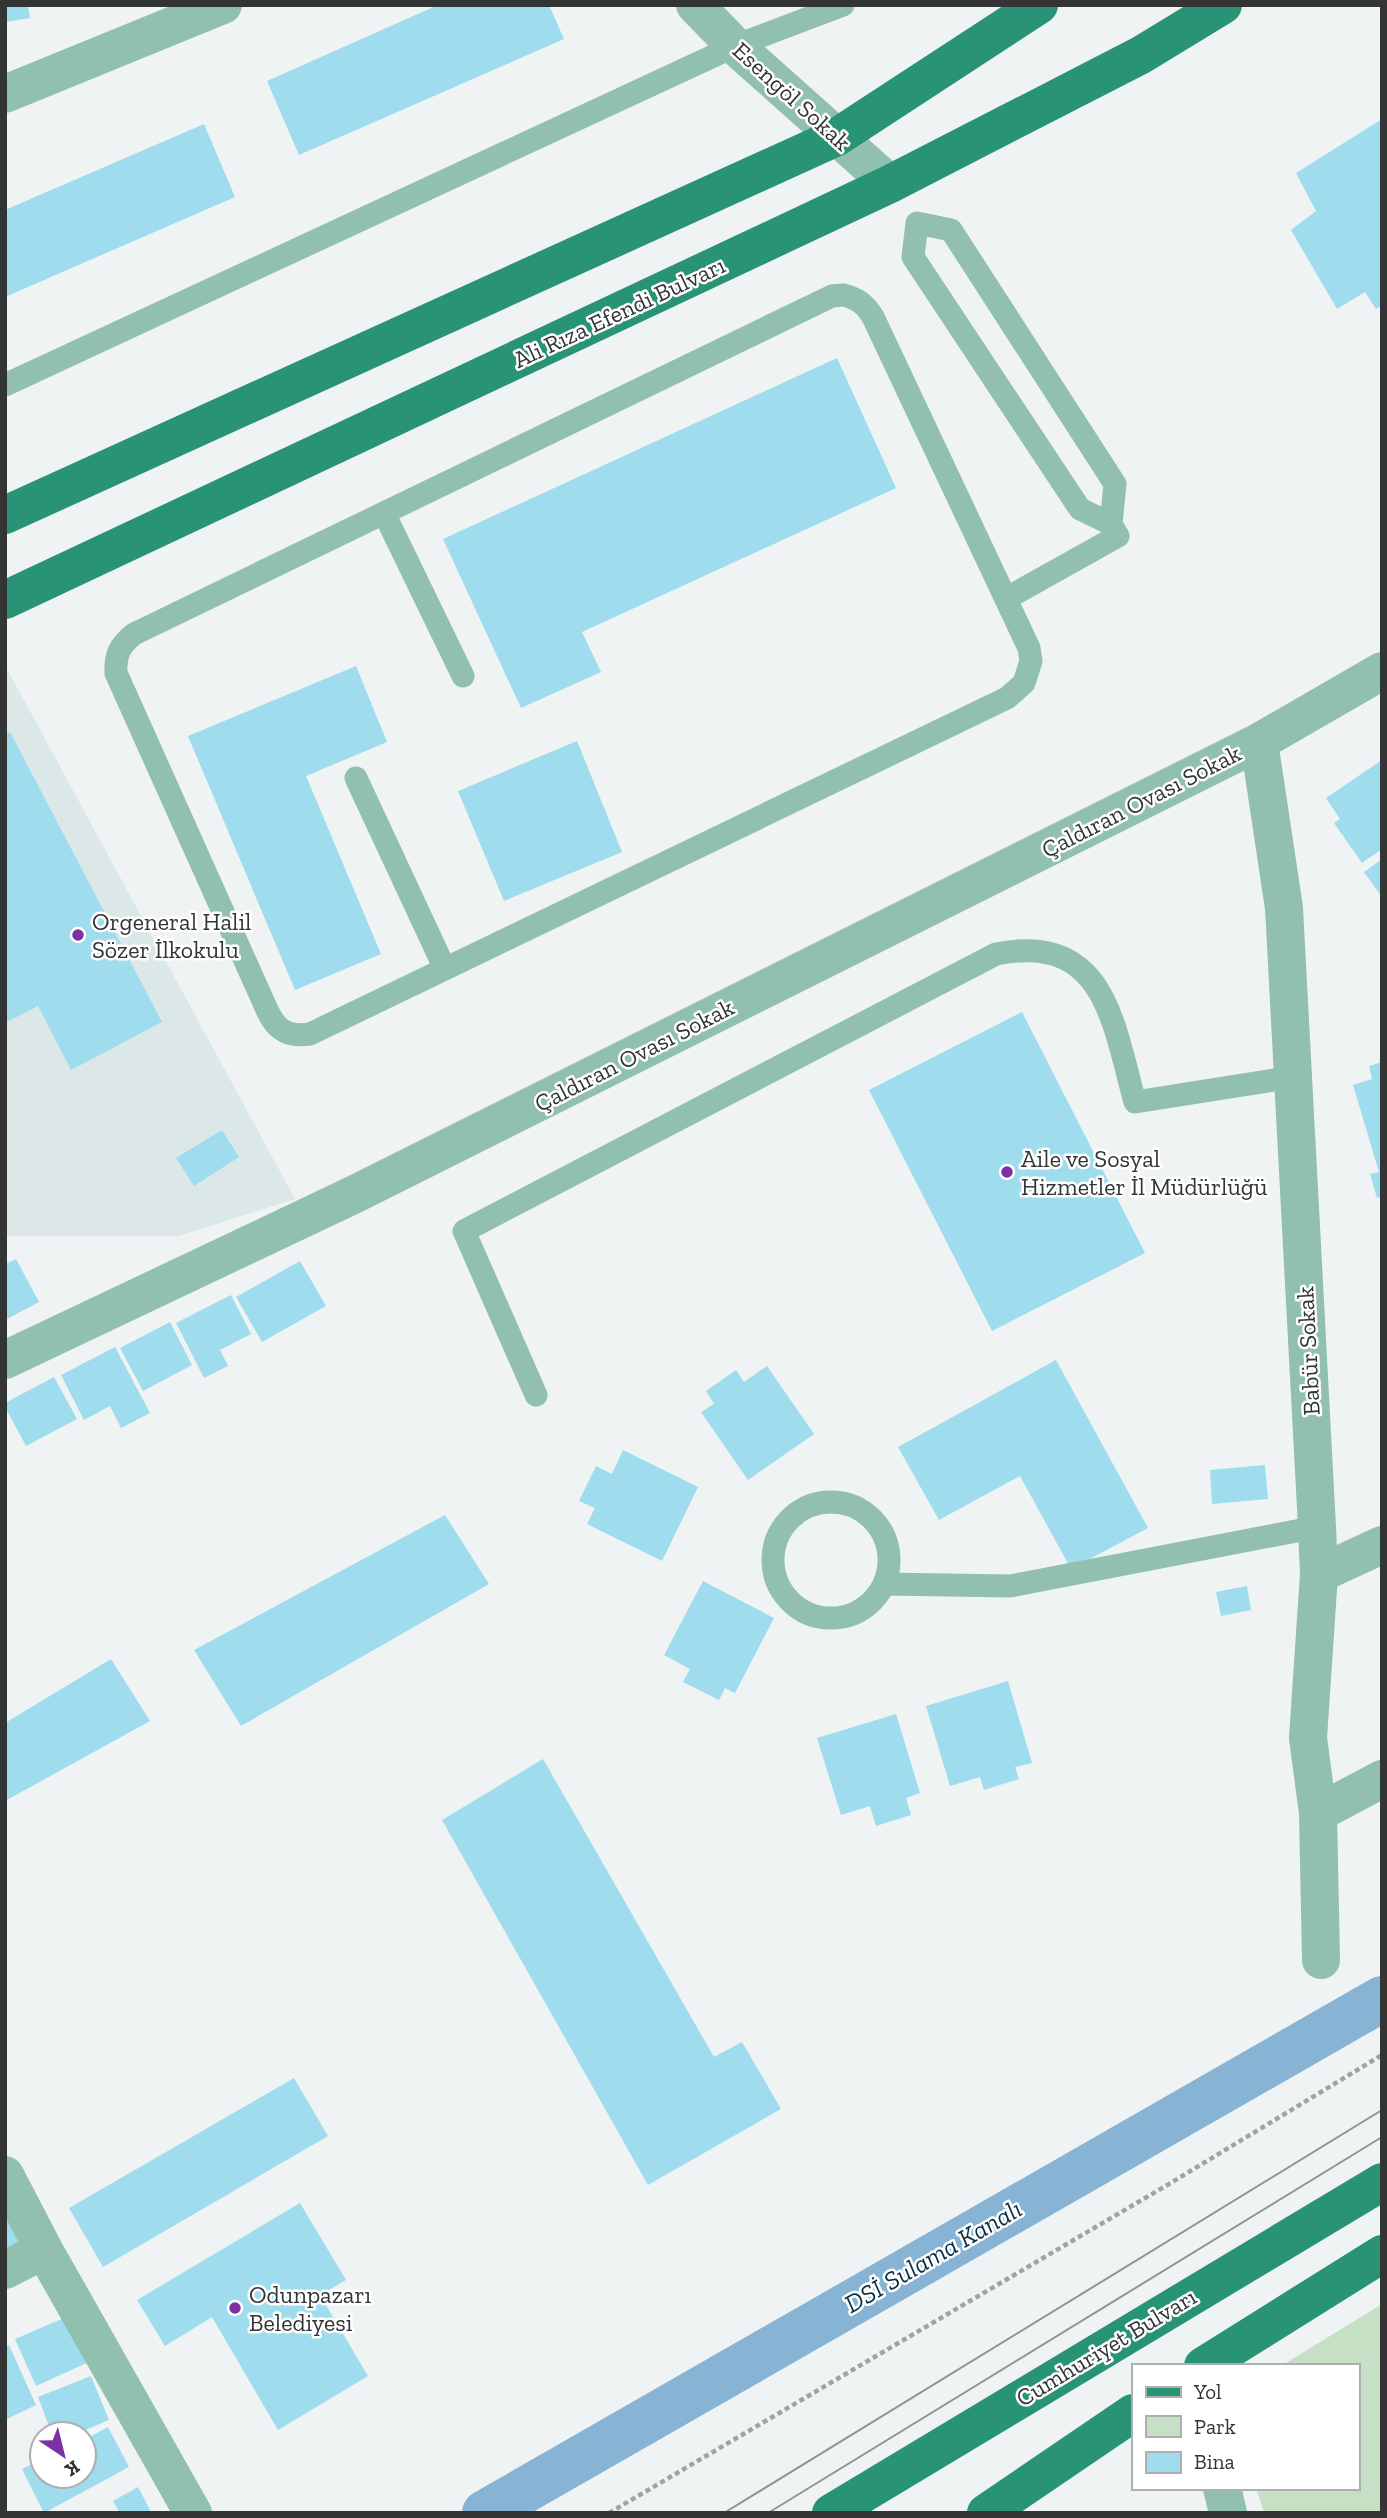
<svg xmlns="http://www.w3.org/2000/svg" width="1387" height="2518" viewBox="0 0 1387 2518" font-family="'Zilla Slab',serif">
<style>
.built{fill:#dbe8e7}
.green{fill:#c6e0c6}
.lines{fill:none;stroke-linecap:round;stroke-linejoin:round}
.canal{stroke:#87b4d4;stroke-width:46}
.building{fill:#9fdced}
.path{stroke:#a0a3a3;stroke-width:4.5;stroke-dasharray:5 3.5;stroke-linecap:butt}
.service{stroke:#91c0ae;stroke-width:23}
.minor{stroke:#91c0ae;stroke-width:38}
.primary{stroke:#299475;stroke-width:38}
.tram{stroke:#919494;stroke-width:2}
.poi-dot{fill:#7d32a4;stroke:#fff;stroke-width:2.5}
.labels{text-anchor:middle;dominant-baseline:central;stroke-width:5;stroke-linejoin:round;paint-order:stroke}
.street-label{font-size:24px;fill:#333535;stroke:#fff}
.poi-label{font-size:24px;fill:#333535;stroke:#fff;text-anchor:start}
.water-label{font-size:26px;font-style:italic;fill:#0a2f45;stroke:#fff}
</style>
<rect width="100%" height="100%" fill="#eff3f3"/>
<!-- built -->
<path class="built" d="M 7,669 L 295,1199 L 179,1236 L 5,1236 Z"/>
<!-- green -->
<path class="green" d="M 1382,2304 L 1382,2513 L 1264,2513 L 1256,2488 L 1357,2488 L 1357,2366 L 1281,2366 Z"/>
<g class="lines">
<!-- canal -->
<path class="canal" d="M 485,2513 L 1382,1999"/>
</g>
<!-- building -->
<path class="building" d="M 5,5 L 28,5 L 30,18 L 5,22 Z
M 438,5 L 549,5 L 564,39 L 299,155 L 267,81 Z
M 1382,119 L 1382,305 L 1376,309 L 1365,292 L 1337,309 L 1291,230 L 1316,211 L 1296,173 Z
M 204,124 L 235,197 L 5,297 L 5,210 Z
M 837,358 L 896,488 L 582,632 L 601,672 L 521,708 L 443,539 Z
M 356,666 L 387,742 L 306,776 L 381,954 L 295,990 L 188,736 Z
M 10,732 L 162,1022 L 71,1070 L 38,1006 L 5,1023 L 5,735 Z
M 577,741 L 622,852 L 504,901 L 458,791 Z
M 1382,760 L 1382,849 L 1362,863 L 1334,823 L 1340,819 L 1326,798 Z
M 1382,859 L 1382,897 L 1364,872 Z
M 1022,1012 L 1145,1253 L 992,1331 L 869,1090 Z
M 1382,1062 L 1382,1197 L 1377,1198 L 1370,1174 L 1379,1172 L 1353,1085 L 1372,1079 L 1369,1066 Z
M 222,1130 L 239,1157 L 194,1186 L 176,1158 Z
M 16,1259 L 39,1302 L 5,1320 L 5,1264 Z
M 300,1261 L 326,1306 L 262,1342 L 236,1297 Z
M 231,1295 L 251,1334 L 220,1350 L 228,1366 L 204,1378 L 176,1323 Z
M 170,1322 L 192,1365 L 143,1391 L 120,1348 Z
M 115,1347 L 150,1413 L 121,1428 L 110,1406 L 84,1420 L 61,1375 Z
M 1056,1360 L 1148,1528 L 1071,1569 L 1020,1476 L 939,1520 L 898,1447 Z
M 767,1366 L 814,1434 L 748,1480 L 701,1412 L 714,1404 L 706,1391 L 736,1370 L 744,1382 Z
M 54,1377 L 77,1419 L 26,1446 L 5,1407 L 5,1403 Z
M 623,1450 L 698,1487 L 662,1561 L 587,1524 L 595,1508 L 579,1501 L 596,1466 L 612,1474 Z
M 1265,1465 L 1268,1499 L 1212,1504 L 1210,1470 Z
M 445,1515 L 489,1584 L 241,1726 L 194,1650 Z
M 703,1581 L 774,1618 L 735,1693 L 725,1688 L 719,1700 L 683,1682 L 690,1669 L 664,1655 Z
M 1247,1586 L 1251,1610 L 1221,1616 L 1216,1592 Z
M 111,1659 L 150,1721 L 5,1801 L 5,1723 Z
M 1008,1681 L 1032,1763 L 1015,1767 L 1019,1779 L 984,1790 L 980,1777 L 950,1786 L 926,1706 Z
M 896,1714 L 920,1793 L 906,1798 L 911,1815 L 876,1826 L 870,1806 L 841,1815 L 817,1738 Z
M 543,1759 L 714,2057 L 742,2042 L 781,2109 L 648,2185 L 442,1820 Z
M 294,2078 L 328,2136 L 103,2267 L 69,2208 Z
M 5,2184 L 38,2243 L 5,2261 Z
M 300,2203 L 346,2280 L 320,2295 L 368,2376 L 278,2430 L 212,2317 L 165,2346 L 137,2300 Z
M 71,2315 L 91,2361 L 36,2386 L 15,2339 Z
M 9,2345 L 36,2405 L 5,2420 L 5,2347 Z
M 91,2376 L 109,2420 L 76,2434 L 52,2434 L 38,2397 Z
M 108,2427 L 129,2467 L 44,2513 L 22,2469 L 42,2459 L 42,2476 L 84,2476 L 84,2440 Z
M 138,2487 L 151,2512 L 120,2513 L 113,2501 Z"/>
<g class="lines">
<!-- path -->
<path class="path" d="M 609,2513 L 1169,2184 L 1382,2055"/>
<!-- service -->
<path class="service" d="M 844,295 C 858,299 865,304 873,317 L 1029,648 L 1031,661 L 1024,683 L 1007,698 L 310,1034 C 289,1037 277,1031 268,1012 L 116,673 C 115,655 120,645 134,634 L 832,296 Z
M 5,385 L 735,46 L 843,5
M 384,513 L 463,676
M 1007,598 L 1118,536 L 1111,524 L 1115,484 L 951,230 L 917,223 L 913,257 L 1080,509 L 1111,524
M 356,778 L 445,969
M 536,1395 L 464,1231 L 996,954 C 1105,932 1113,1023 1135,1102 L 1293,1077
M773 1560a58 58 0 1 1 116 0a58 58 0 1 1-116 0Z
M 885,1584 L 1010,1586 L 1317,1527"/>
<!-- minor -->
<path class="minor" d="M 695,5 L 735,46 L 890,184
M 5,94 L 223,5
M 1259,742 L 1284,908 L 1317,1527 L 1319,1574 L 1308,1738 L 1318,1813 L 1321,1960
M 5,1360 L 353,1195 L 1259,742 L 1382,671
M 1319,1574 L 1382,1545
M 1318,1813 L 1382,1779
M 5,2175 L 44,2250 L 193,2513
M 5,2270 L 44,2250
M 1222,2488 L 1228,2513"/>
<!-- primary -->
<path class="primary" d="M 5,515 L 837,137 L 1039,5
M 5,600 L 890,184 L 1141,55 L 1223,5
M 1203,2366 L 1382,2254
M 831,2513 L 1382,2182
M 986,2513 L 1133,2413"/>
<!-- tram -->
<path class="tram" d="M 724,2513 L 1382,2110
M 768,2513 L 1382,2137"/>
</g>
<!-- markers -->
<g class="poi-dot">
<circle cx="78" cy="935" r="7"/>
<circle cx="1007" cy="1172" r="7"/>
<circle cx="235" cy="2308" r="7"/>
</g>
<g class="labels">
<!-- street labels -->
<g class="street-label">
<text transform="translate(792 96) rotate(42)">Esengöl Sokak</text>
<text transform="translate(619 312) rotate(-25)">Ali Rıza Efendi Bulvarı</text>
<text transform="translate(1141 801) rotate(-27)">Çaldıran Ovası Sokak</text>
<text transform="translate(634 1055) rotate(-27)">Çaldıran Ovası Sokak</text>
<text transform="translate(1308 1351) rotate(-93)">Babür Sokak</text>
<text transform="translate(1106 2347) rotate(-31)">Cumhuriyet Bulvarı</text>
</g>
<!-- poi labels -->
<g class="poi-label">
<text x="92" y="921">Orgeneral Halil<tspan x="92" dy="28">Sözer İlkokulu</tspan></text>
<text x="1021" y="1158">Aile ve Sosyal<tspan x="1021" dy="28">Hizmetler İl Müdürlüğü</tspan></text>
<text x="249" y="2294">Odunpazarı<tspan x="249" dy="28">Belediyesi</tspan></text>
</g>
<!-- water labels -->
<g class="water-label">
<text transform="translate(933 2256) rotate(-30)">DSİ Sulama Kanalı</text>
</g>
</g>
<!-- border -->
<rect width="1387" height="2518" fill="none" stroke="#333535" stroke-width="14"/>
<!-- legend -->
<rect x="1132" y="2364" width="228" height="126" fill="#ffffff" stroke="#adaeae" stroke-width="2"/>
<rect x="1146" y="2387" width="35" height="10" fill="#299475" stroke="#adaeae" stroke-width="2"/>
<text x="1194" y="2399" font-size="21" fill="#333535">Yol</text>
<rect x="1146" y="2416" width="35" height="21" fill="#c6e0c6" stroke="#adaeae" stroke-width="2"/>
<text x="1194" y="2434" font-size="21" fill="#333535">Park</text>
<rect x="1146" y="2452" width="35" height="21" fill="#9fdced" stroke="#adaeae" stroke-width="2"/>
<text x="1194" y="2469" font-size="21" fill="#333535">Bina</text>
<!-- north arrow -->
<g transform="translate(63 2455) rotate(145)"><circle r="33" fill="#ffffff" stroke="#adaeae" stroke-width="2"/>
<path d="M0-5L12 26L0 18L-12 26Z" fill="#7d32a4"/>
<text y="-10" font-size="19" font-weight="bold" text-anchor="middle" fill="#333535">K</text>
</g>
</svg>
